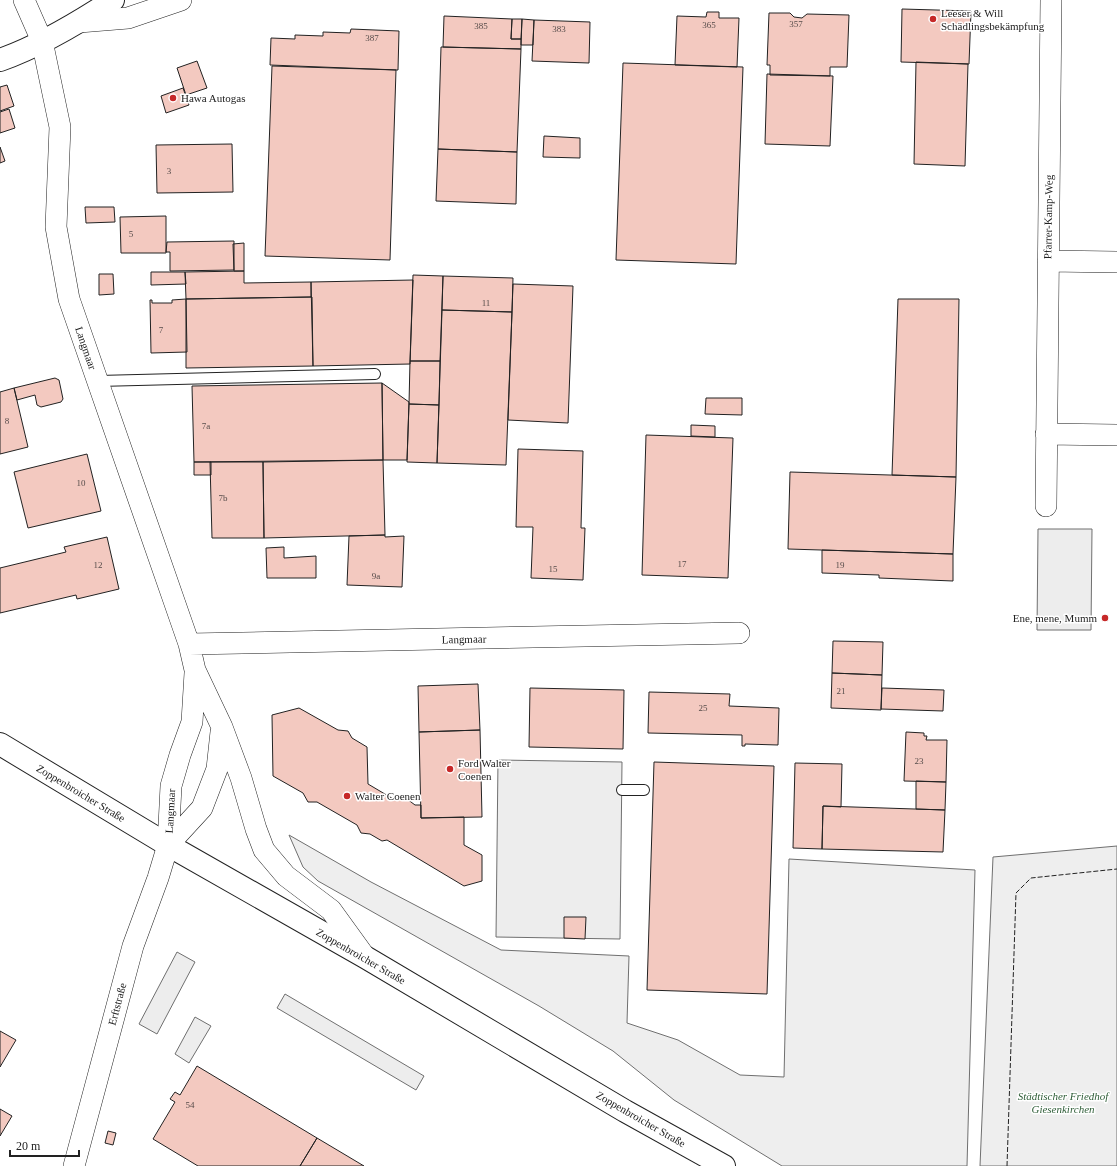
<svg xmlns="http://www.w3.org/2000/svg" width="1117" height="1166" viewBox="0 0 1117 1166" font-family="'Times New Roman',serif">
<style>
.green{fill:#eee;stroke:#6f6f6f}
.parking{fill:#ededed;stroke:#6f6f6f}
.building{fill:#f3c9c0;stroke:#222}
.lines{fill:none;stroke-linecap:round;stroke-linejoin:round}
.lane-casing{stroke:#222;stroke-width:12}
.street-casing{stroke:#222;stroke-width:22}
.secondary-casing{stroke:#222;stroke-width:24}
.primary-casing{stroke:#222;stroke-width:24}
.lane{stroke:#fff;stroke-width:10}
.street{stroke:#fff;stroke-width:21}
.secondary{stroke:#fff;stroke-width:22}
.primary{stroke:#fff;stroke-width:22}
.fence{stroke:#222;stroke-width:1;stroke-dasharray:5 2;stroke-linecap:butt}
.poi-dot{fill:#c62828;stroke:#fff;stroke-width:1.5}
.labels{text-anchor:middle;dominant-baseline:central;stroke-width:3;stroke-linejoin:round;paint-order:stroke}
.number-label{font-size:9px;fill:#564c4a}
.poi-label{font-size:11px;fill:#222;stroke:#fff;text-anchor:start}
.street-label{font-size:11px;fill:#222;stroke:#fff}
.park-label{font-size:11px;font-style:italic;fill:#2f5e38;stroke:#fff}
</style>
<rect width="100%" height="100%" fill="#fff"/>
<!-- green -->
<path class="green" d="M 289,835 L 371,882 L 501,950 L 629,956 L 627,1023 L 678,1040 L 740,1075 L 784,1077 L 789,859 L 975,870 L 967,1166 L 782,1166 L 674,1100 L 613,1051 L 539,1006 L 318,881 L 303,867 Z
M 1117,846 L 1117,1166 L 980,1166 L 993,857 Z"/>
<!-- parking -->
<path class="parking" d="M 1038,529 L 1092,529 L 1091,630 L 1037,630 Z
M 498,760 L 622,762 L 620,939 L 496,937 Z
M 177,952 L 195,962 L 157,1034 L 139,1024 Z
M 285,994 L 424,1076 L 416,1090 L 277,1008 Z
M 195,1017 L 211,1026 L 189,1063 L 175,1054 Z"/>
<!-- building -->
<path class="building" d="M 902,9 L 971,11 L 969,64 L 901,62 Z
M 707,12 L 719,12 L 719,18 L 739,18 L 737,67 L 675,65 L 677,16 L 706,17 Z
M 769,13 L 790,13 L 794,17 L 802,18 L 807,14 L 849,15 L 847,67 L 830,67 L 830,76 L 770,75 L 770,65 L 767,65 Z
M 444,16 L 512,19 L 511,39 L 521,39 L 521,49 L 443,47 Z
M 512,19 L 522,19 L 521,39 L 511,39 Z
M 522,19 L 534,20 L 533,45 L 521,45 Z
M 534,20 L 590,22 L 589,63 L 532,61 Z
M 351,29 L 399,31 L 398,70 L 270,65 L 271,38 L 295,39 L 295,35 L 323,36 L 323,32 L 350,33 Z
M 441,47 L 521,49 L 517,152 L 438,149 Z
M 197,61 L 207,88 L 186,95 L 177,68 Z
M 916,62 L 968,64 L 965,166 L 914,164 Z
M 623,63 L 743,67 L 736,264 L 616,260 Z
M 272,66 L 396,70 L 390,260 L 265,256 Z
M 767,74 L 833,76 L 830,146 L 765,144 Z
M 7,85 L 14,106 L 0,111 L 0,87 Z
M 183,88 L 189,105 L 166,113 L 161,96 Z
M 9,109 L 15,128 L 0,133 L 0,112 Z
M 544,136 L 580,138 L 580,158 L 543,157 Z
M 232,144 L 233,192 L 157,193 L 156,145 Z
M 0,147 L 5,161 L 0,163 Z
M 438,149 L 517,152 L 516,204 L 436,201 Z
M 85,207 L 114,207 L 115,222 L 86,223 Z
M 166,216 L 166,253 L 121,253 L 120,217 Z
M 234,241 L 234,270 L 170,271 L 170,252 L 166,252 L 167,242 Z
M 244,243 L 244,271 L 234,271 L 233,244 Z
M 244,271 L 244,283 L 311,282 L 311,297 L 186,299 L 185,272 Z
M 151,272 L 185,272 L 186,284 L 151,285 Z
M 99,274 L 113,274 L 114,294 L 99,295 Z
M 413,275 L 443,276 L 440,361 L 410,361 Z
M 443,276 L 513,278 L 512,312 L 442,310 Z
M 413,280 L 410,364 L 313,366 L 311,282 Z
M 513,284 L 573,286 L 568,423 L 508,420 Z
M 312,297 L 313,366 L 186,368 L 186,299 Z
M 186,299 L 187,352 L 151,353 L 150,300 L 152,300 L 152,303 L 172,303 L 172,300 Z
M 898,299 L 959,299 L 956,477 L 892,475 Z
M 442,310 L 512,312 L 506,465 L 437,463 Z
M 410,361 L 440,361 L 439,405 L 409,404 Z
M 55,378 L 59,380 L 63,399 L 61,402 L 41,407 L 37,405 L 35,395 L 17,400 L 14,388 Z
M 382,383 L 409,402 L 407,460 L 383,460 Z
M 382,383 L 383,460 L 194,462 L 192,386 Z
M 14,388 L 28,447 L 0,454 L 0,392 Z
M 706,398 L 742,398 L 742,415 L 705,414 Z
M 409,404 L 439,405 L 437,463 L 407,462 Z
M 691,425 L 715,426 L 715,437 L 691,436 Z
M 646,435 L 733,438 L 728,578 L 642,575 Z
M 518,449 L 583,451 L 581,528 L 585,528 L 583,580 L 531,578 L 533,527 L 516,527 Z
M 87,454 L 101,511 L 28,528 L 14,472 Z
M 383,460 L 385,535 L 264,538 L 263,462 Z
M 194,462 L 211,462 L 211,475 L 194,475 Z
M 210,462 L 263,462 L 264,538 L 212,538 Z
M 790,472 L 956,477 L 953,554 L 788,549 Z
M 385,535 L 385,537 L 404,536 L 402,587 L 347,585 L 349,536 Z
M 107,537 L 119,589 L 77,599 L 76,595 L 0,613 L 0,568 L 66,552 L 64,547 Z
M 284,547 L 284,558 L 316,556 L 316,578 L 267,578 L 266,548 Z
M 822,550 L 953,554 L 953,581 L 879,578 L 879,575 L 822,573 Z
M 833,641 L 883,642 L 882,675 L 832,673 Z
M 832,673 L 882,675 L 881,710 L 831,708 Z
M 478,684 L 480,730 L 419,732 L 418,686 Z
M 530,688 L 624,690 L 623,749 L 529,747 Z
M 882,688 L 944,690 L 943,711 L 881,709 Z
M 649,692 L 730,694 L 729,706 L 779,708 L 778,745 L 745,744 L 745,746 L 742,746 L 742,735 L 648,733 Z
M 299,708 L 338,730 L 348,731 L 352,738 L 367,747 L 368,784 L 395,800 L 407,799 L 415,805 L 421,805 L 421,818 L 464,817 L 464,845 L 482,855 L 482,881 L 464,886 L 387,840 L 382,841 L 370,834 L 361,833 L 357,825 L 317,802 L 308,802 L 303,793 L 273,776 L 272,715 Z
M 480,730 L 482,817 L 421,818 L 419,732 Z
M 906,732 L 924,733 L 924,736 L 927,736 L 926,740 L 947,740 L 946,782 L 904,781 Z
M 654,762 L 774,766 L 767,994 L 647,990 Z
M 795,763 L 842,764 L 841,807 L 823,806 L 822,849 L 793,848 Z
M 916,781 L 946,782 L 945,810 L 916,809 Z
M 823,806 L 945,810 L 943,852 L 822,849 Z
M 564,917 L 586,917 L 585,939 L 564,938 Z
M 0,1031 L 16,1040 L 0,1067 Z
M 197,1066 L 317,1138 L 300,1166 L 198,1166 L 153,1139 L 175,1102 L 170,1099 L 175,1092 L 180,1095 Z
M 0,1109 L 12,1116 L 0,1136 Z
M 108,1131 L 116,1133 L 113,1145 L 105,1143 Z
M 317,1138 L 364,1166 L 300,1166 Z"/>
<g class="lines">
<!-- lane casing -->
<g class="lane-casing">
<path id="lane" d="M 98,381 L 375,374
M 622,790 L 644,790"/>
</g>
<!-- street casing -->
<g class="street-casing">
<path id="street" d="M 24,0 L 42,41 L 60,127 L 56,227 L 69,299 L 189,644 L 195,670 L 222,727 L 241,778 L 256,829 L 264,850 L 286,876 L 331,910 L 365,957
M 79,22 L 128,18 L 181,0
M 1048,261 L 1117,262
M 1046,434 L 1117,435
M 1046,506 L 1051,0
M 189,644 L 739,633
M 168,845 L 202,808 L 217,769 L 221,732
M 74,1166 L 133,946 L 158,878 L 168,845 L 171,786 L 180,755 L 192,722 L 195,673"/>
</g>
<!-- secondary casing -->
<g class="secondary-casing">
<path id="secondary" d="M 0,744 L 168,845 L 365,957 L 625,1111 L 724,1166"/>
</g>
<!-- primary casing -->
<g class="primary-casing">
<path id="primary" d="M 0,60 C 40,46 78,23 113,0"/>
</g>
<!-- lane -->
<use href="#lane" class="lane"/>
<!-- street -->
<use href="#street" class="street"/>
<!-- secondary -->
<use href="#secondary" class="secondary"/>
<!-- primary -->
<use href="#primary" class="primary"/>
<!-- fence -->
<path class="fence" d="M 1007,1166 L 1016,893 L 1031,878 L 1117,869"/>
</g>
<!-- markers -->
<g class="poi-dot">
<circle cx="933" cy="19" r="4"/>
<circle cx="173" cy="98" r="4"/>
<circle cx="1105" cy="618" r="4"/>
<circle cx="450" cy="769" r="4"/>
<circle cx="347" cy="796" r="4"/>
</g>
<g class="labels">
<!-- number labels -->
<g class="number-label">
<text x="796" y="24">357</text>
<text x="709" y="25">365</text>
<text x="481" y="26">385</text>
<text x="559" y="29">383</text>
<text x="372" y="38">387</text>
<text x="169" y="171">3</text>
<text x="131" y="234">5</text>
<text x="486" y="303">11</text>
<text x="161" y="330">7</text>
<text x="7" y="421">8</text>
<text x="206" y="426">7a</text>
<text x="81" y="483">10</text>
<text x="223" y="498">7b</text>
<text x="682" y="564">17</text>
<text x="98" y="565">12</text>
<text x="840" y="565">19</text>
<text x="553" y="569">15</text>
<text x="376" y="576">9a</text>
<text x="841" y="691">21</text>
<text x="703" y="708">25</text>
<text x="919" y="761">23</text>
<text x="190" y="1105">54</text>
</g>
<!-- poi labels -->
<g class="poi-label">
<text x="941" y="13">Leeser &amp; Will<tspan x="941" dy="13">Schädlingsbekämpfung</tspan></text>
<text x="181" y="98">Hawa Autogas</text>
<text x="1097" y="618" text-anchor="end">Ene, mene, Mumm</text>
<text x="458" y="763">Ford Walter<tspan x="458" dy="13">Coenen</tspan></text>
<text x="355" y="796">Walter Coenen</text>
</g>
<!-- street labels -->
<g class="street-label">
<text transform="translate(1048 217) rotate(-89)">Pfarrer-Kamp-Weg</text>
<text transform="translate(86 348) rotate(71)">Langmaar</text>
<text transform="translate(464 639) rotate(-1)">Langmaar</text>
<text transform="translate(81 793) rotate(31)">Zoppenbroicher Straße</text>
<text transform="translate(170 811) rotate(-87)">Langmaar</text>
<text transform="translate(361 956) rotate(30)">Zoppenbroicher Straße</text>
<text transform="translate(117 1004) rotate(-75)">Erftstraße</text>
<text transform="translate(641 1119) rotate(30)">Zoppenbroicher Straße</text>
</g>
<!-- park labels -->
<g class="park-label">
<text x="1063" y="1096">Städtischer Friedhof<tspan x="1063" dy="13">Giesenkirchen</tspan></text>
</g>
</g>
<!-- scale -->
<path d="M10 1150v6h69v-6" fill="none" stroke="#222222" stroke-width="2"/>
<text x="16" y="1150" font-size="12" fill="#222222" stroke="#ffffff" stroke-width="3" paint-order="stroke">20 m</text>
</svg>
